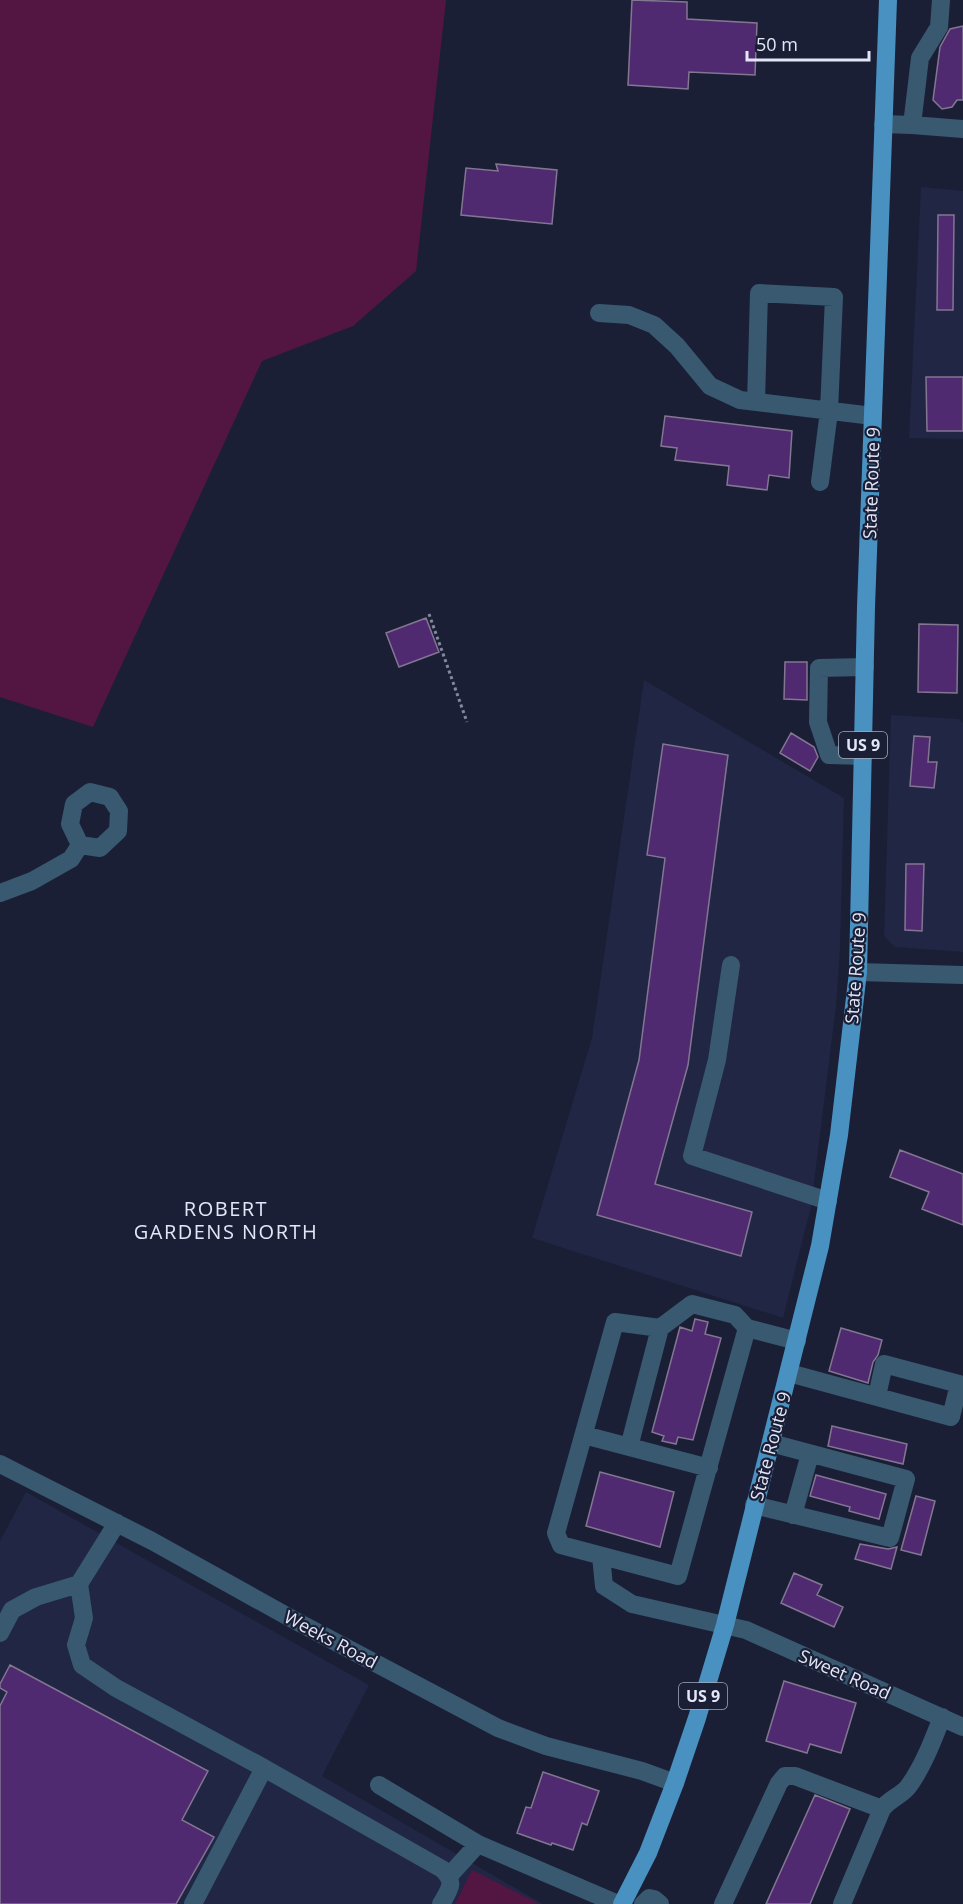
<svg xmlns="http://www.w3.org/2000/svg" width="963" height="1904" viewBox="0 0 963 1904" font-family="'Open Sans',sans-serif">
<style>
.built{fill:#202643}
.green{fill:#531643}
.building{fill:#502a71;stroke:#837691;stroke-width:1.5}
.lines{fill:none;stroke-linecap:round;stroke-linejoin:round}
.path{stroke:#85899d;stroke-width:3;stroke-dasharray:3 3;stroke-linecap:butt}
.minor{stroke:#385970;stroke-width:18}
.major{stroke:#4891c0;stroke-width:18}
.labels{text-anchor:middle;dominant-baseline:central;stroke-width:4.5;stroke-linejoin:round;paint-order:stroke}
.shield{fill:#1a1f36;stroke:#a6aabc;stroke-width:1.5}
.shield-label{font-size:16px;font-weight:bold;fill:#e2e6f6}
.street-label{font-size:18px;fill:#e2e6f6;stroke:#1a1f36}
.neighbourhood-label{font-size:20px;letter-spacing:1.5px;fill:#e2e6f6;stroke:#1a1f36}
</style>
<rect width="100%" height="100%" fill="#1a1f36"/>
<!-- built -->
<path class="built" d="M 921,187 L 963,191 L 963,439 L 909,438 Z
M 644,680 L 844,798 L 840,948 L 836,1006 L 811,1207 L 783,1318 L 532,1238 L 592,1038 Z
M 891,715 L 959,719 L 963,723 L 963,952 L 895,947 L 884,936 Z
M 26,1492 L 369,1685 L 322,1776 L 543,1904 L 0,1904 L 0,1541 Z"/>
<!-- green -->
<path class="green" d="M 0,0 L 446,0 L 416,271 L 353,326 L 262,361 L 93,727 L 0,697 Z
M 472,1870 L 540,1904 L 455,1904 Z"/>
<!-- building -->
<path class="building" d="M 632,0 L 687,2 L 687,19 L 757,23 L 755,75 L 689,72 L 688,89 L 628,85 Z
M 963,26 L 963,100 L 957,100 L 952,107 L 942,109 L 933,100 L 940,47 L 950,29 Z
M 496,164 L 557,170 L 552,224 L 461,215 L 466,168 L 498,171 Z
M 938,215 L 954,215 L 953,310 L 937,310 Z
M 926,377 L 963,377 L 963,431 L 927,431 Z
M 665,416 L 792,431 L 789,478 L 769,475 L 767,490 L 727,485 L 729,466 L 675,460 L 677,448 L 661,446 Z
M 426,618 L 439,652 L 399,667 L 386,633 Z
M 919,624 L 958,625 L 957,693 L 918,692 Z
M 785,662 L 807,662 L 807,700 L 784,699 Z
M 791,733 L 814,747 L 818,757 L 810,771 L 780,753 Z
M 914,736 L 930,737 L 928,762 L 937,762 L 934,788 L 910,786 Z
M 663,744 L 728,755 L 688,1065 L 655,1184 L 752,1212 L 741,1256 L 597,1215 L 639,1060 L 665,858 L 647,855 Z
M 906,864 L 924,864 L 922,931 L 905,930 Z
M 900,1150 L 963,1174 L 963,1225 L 922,1209 L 929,1192 L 890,1177 Z
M 695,1319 L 708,1322 L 705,1334 L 721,1338 L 693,1440 L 678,1437 L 676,1444 L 662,1441 L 664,1436 L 652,1432 L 680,1327 L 692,1331 Z
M 841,1328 L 882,1340 L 878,1355 L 873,1362 L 868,1383 L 829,1371 Z
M 832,1426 L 907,1444 L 903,1464 L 828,1446 Z
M 600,1472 L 674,1492 L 660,1547 L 586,1526 Z
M 816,1475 L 886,1494 L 879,1519 L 849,1511 L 850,1507 L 810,1496 Z
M 916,1496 L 935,1501 L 921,1555 L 901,1550 Z
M 860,1544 L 888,1549 L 897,1547 L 891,1569 L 855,1559 Z
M 794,1573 L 822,1585 L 817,1595 L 843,1607 L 834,1627 L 781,1603 Z
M 10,1665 L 208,1771 L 182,1820 L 214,1837 L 176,1904 L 0,1904 L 0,1706 L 7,1692 L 0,1688 L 0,1684 Z
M 784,1681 L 856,1703 L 841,1753 L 810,1744 L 807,1753 L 766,1741 Z
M 543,1772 L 599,1791 L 587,1825 L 582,1823 L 573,1850 L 552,1843 L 551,1845 L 517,1833 L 526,1807 L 531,1808 Z
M 815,1795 L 850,1809 L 810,1904 L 766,1904 Z"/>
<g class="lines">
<!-- path -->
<path class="path" d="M 429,614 L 467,722"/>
<!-- minor -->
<path class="minor" d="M 883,124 L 912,125 L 920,58 L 939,27 L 941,0
M 912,125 L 963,129
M 599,313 L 629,315 L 654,325 L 677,346 L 710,386 L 740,400 L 873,416
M 756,402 L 759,293 L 834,297 L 829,411 L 820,482
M 863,756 L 829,755 L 818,722 L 819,668 L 865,667
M 90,792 L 110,797 L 119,811 L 118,831 L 100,848 L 80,845 L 70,824 L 74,804 Z
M 0,893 L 32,881 L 71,859 L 80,845
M 731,965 L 717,1060 L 692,1156 L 828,1201
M 858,972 L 963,975
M 747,1328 L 678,1576 L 561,1545 L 556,1533 L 615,1322 L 660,1328 L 692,1304 L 735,1315 L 747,1328 L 797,1341
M 789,1373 L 951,1417 L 959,1384 L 884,1364 L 877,1396
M 584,1435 L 709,1468
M 629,1447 L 660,1328
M 0,1464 L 152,1541 L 294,1620 L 498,1728 L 546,1746 L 642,1771 L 675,1783
M 754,1505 L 890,1538 L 906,1479 L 771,1443
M 793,1515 L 810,1454
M 601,1556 L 604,1586 L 632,1604 L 746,1630 L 963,1727
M 79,1584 L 84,1618 L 76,1645 L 82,1665 L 116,1688 L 264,1768
M 0,1633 L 12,1610 L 36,1597 L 79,1584 L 117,1523
M 379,1785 L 478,1844 L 618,1904
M 882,1809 C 889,1799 901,1796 908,1787 C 923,1767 933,1740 942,1717
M 449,1876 L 478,1844
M 193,1904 L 264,1768 L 442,1869 C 456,1882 450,1889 441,1904
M 643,1904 L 649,1898 L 654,1899 L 660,1904
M 723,1904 L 779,1783 L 785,1776 L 795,1776 L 882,1809 L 842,1904"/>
<!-- major -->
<path class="major" d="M 622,1904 L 648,1853 L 675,1783 L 697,1718 L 725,1625 L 820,1246 L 839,1135 L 858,972 L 866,607 L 888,0"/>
</g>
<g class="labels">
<!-- shield labels -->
<g class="shield">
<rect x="839" y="732" width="48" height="26" rx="4.5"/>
<rect x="679" y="1683" width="48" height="26" rx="4.5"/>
</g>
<g class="shield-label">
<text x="863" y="745">US 9</text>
<text x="703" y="1696">US 9</text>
</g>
<!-- street labels -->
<g class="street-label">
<text transform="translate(871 483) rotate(-88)">State Route 9</text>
<text transform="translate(855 968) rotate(-86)">State Route 9</text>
<text transform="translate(770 1446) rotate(-75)">State Route 9</text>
<text transform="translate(331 1639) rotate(28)">Weeks Road</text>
<text transform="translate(845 1674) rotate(24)">Sweet Road</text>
</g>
<!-- neighbourhood labels -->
<g class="neighbourhood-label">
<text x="226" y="1208">ROBERT<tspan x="226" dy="23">GARDENS NORTH</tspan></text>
</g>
</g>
<!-- scale -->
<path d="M747 51v9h122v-9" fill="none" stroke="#e2e6f6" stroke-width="3"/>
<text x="756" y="51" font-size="18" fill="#e2e6f6" stroke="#1a1f36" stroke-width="4.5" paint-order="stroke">50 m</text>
</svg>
